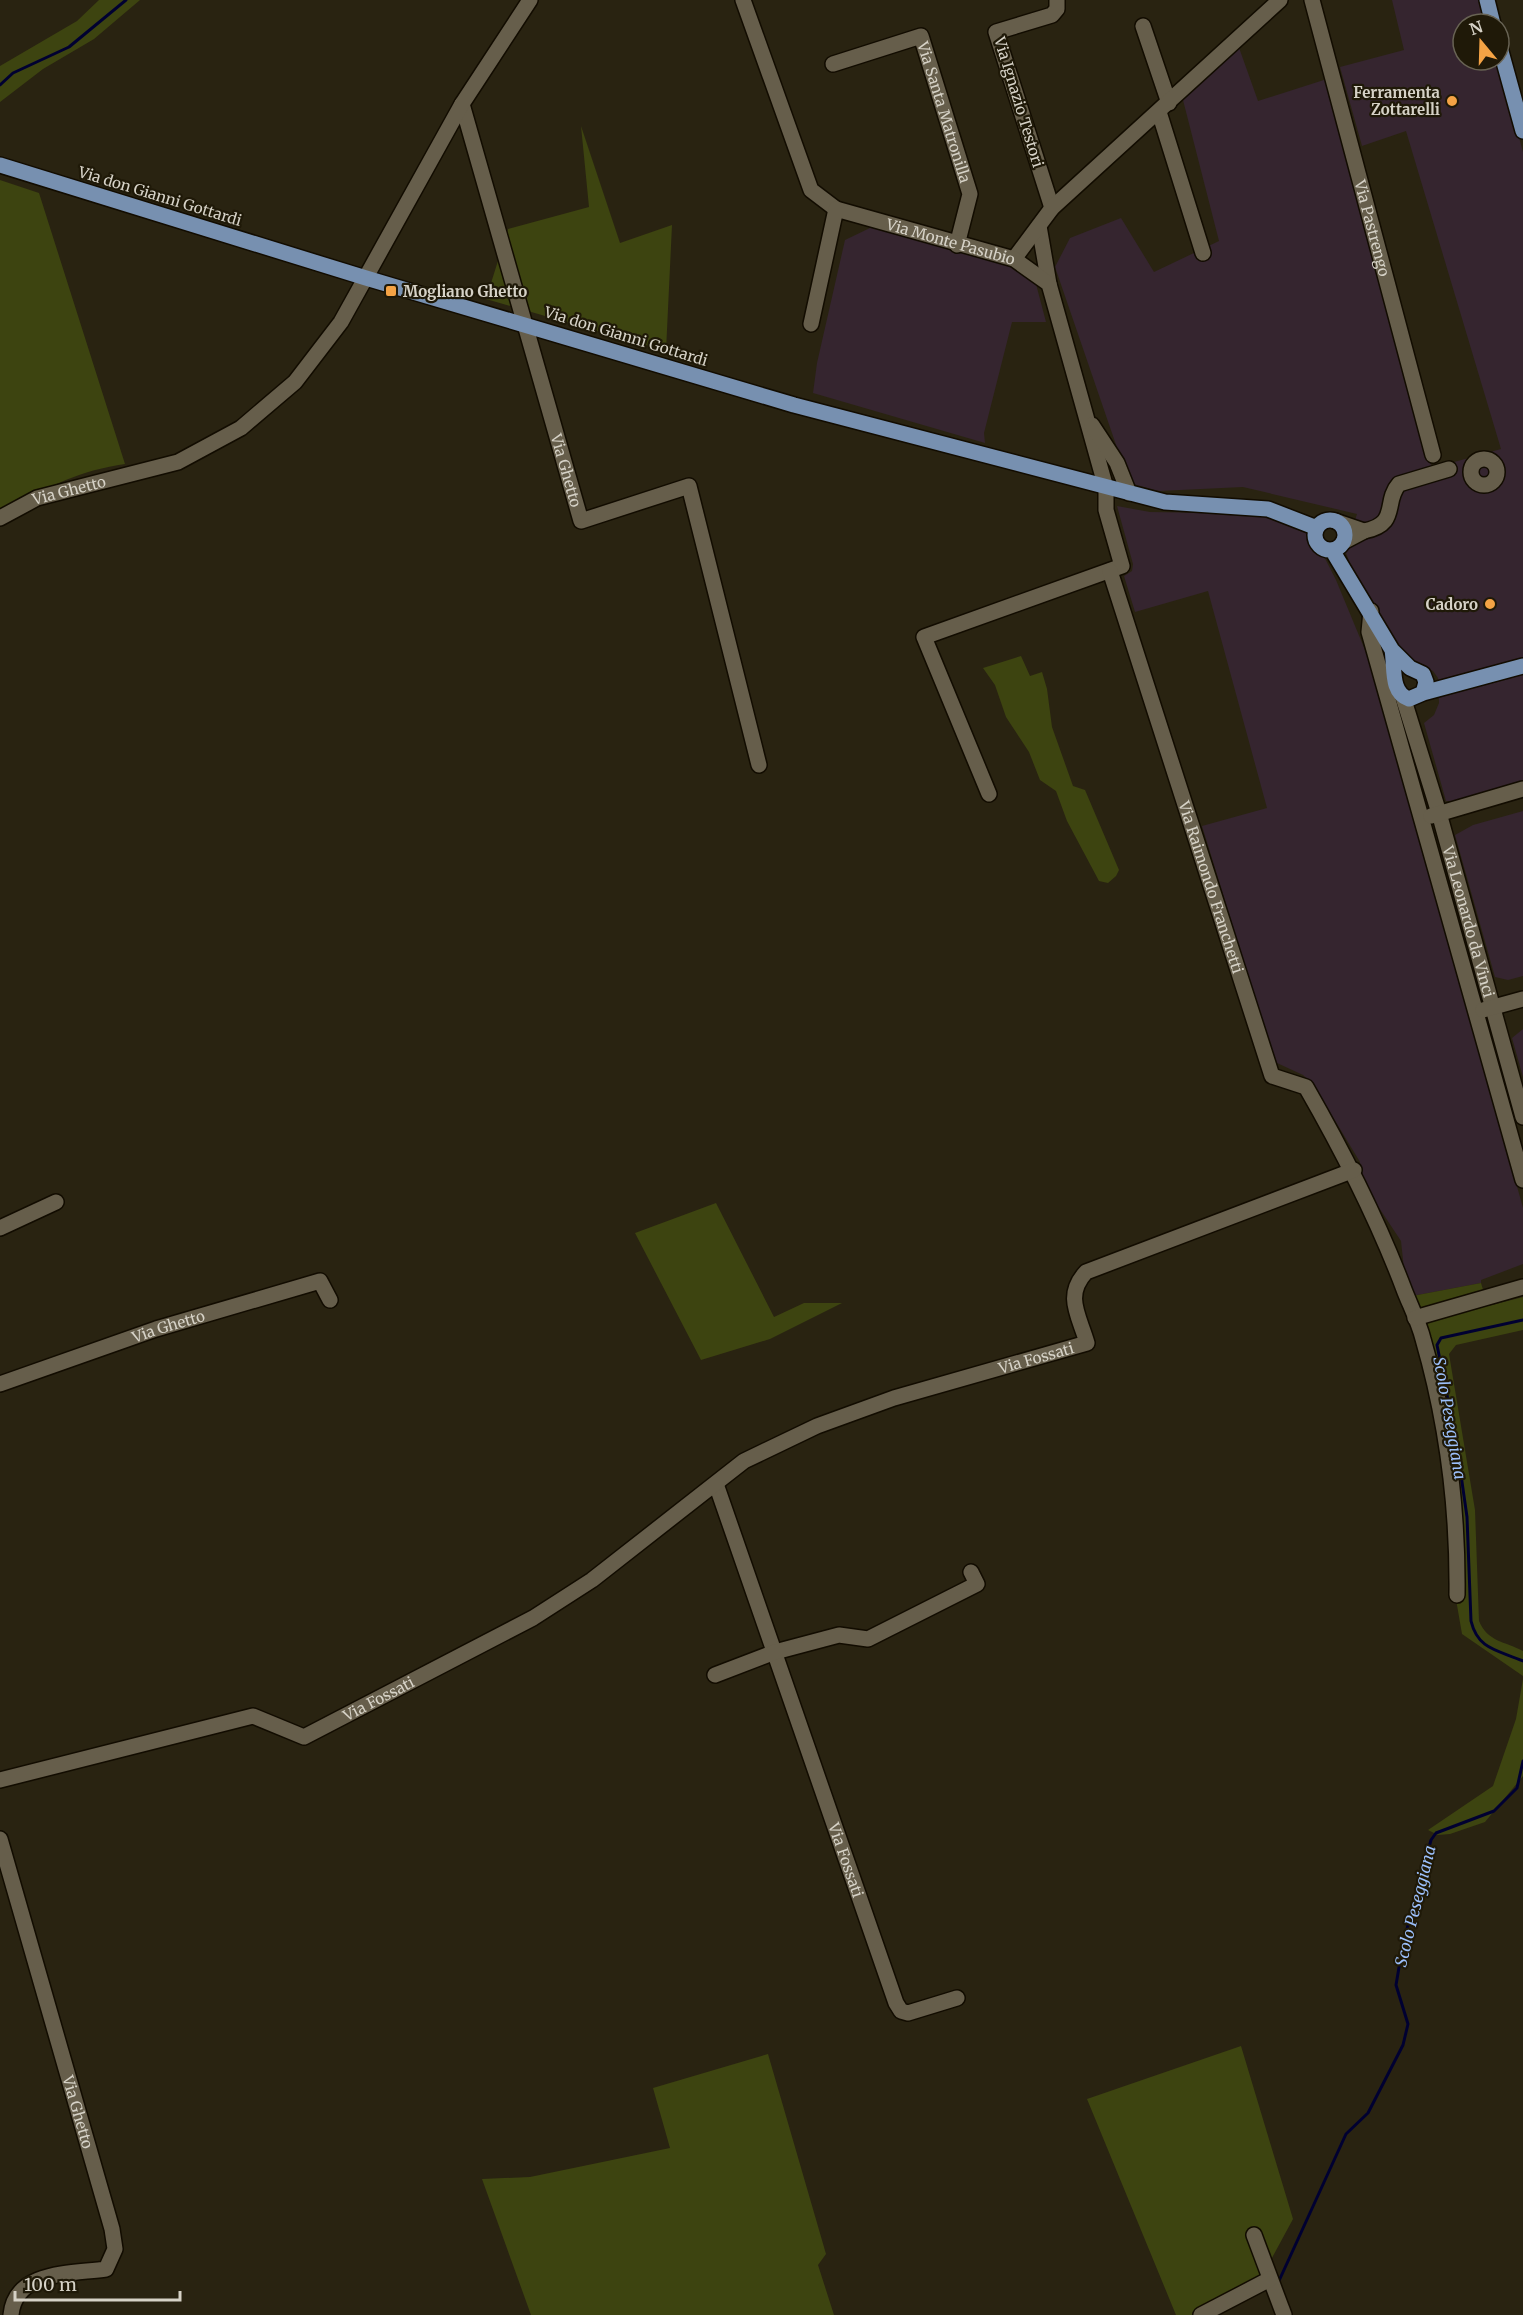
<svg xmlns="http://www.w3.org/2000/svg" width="1523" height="2315" viewBox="0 0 1523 2315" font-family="Merriweather,serif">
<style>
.industrial{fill:#35252f}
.green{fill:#3d4410}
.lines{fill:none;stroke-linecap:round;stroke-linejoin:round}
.stream{stroke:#000031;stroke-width:3}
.minor-casing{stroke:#120c00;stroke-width:18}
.major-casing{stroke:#120c00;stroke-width:18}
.minor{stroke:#665e4b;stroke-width:15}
.major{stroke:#7790b0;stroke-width:15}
.poi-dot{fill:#f4a345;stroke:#1f1908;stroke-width:2}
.labels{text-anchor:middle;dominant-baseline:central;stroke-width:4.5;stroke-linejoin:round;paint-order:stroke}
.poi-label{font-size:15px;font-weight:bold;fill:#d6d2c7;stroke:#1f1908;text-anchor:end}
.street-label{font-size:15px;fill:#d6d2c7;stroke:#1f1908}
.water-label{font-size:16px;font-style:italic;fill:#9cc0fc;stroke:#1f1908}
</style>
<rect width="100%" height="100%" fill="#292311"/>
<!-- industrial -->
<path class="industrial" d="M 1392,0 L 1481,0 L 1488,24 L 1463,24 L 1463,60 L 1498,60 L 1523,152 L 1523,785 L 1466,802 L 1446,801 L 1424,723 L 1434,715 L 1439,703 L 1438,678 L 1433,671 L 1410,660 L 1391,637 L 1358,585 L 1345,550 L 1357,514 L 1243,487 L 1159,491 L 1133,484 L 1125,471 L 1055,267 L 1070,238 L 1121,218 L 1154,272 L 1219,241 L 1183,100 L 1237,42 L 1258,101 L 1327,79 L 1431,465 L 1447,464 L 1501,449 L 1406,131 L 1362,146 L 1340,67 L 1404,50 Z
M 872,227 L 1013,266 L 1036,284 L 1046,322 L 1012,322 L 984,433 L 985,443 L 813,393 L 817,363 L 845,240 Z
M 1117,506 L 1150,512 L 1276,514 L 1310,529 L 1336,580 L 1377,679 L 1523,1208 L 1523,1264 L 1481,1280 L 1481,1283 L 1407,1297 L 1401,1241 L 1360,1179 L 1360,1162 L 1313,1084 L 1303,1075 L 1277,1063 L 1273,1056 L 1202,826 L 1267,808 L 1208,591 L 1135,612 L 1124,576 L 1132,571 L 1133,564 Z
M 1523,811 L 1523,976 L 1508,980 L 1495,977 L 1455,835 L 1473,825 Z
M 1523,1029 L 1523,1077 L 1512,1038 Z"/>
<!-- green -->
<path class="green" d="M 99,0 L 140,0 L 94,39 L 43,69 L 0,102 L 0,66 L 77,21 Z
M 581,126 L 620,243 L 672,225 L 666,351 L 486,299 L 508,229 L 589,207 Z
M 0,180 L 39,193 L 125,464 C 80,470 39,490 0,515 Z
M 1021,656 L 1030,676 L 1042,672 L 1047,689 L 1052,727 L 1073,786 L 1085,790 L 1119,870 L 1116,876 L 1108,883 L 1099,881 L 1067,821 L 1056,791 L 1040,780 L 1029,752 L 1006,717 L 995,685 L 983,668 Z
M 716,1203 L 774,1317 L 804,1303 L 842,1303 L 770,1339 L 701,1360 L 635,1233 Z
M 1481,1283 L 1488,1306 L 1523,1297 L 1523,1330 L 1456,1345 L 1449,1354 L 1475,1510 L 1479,1621 C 1488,1642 1504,1641 1523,1651 L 1523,1676 L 1462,1634 L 1453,1582 L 1449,1460 L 1407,1297 Z
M 1523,1679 L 1523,1776 L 1485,1822 L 1450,1834 L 1438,1835 L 1428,1830 L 1493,1786 L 1516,1719 Z
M 1241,2046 L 1293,2219 L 1266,2269 L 1270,2280 L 1199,2315 L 1176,2315 L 1087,2099 Z
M 768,2054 L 826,2254 L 818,2265 L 834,2315 L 531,2315 L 482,2179 L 530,2177 L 670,2148 L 653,2088 Z"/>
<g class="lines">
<!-- stream -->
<path class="stream" d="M 0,85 L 13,73 L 69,47 L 126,0
M 1523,1320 L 1441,1338 L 1437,1345 L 1456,1440 L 1467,1517 L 1471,1621 C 1478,1650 1498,1650 1523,1661
M 1278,2283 L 1346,2134 L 1368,2113 L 1403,2045 L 1408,2024 L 1396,1985 L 1403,1944 L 1431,1840 L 1436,1833 L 1494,1811 L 1517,1788 L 1523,1761"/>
<!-- minor casing -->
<g class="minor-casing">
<g id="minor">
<path d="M 743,0 L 811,190 L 836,209"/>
<path id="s1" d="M 1312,0 L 1433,455"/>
<path d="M 1143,26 L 1169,103"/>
<path id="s2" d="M 833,64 L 921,36 L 970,194 L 957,245"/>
<path id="s3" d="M 462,104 L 581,521 L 689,486 L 759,765"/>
<path d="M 1159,112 L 1203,253"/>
<path d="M 1052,208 L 996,32 L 1052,15 L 1057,9 L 1057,0"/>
<path d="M 1039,226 L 1049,284"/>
<path d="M 1014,259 L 1052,208 L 1280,0"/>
<path id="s4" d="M 811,324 L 836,209 L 1014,259 L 1049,284 L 1106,488 L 1106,510 L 1122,566 L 924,637 L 989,794"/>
<path d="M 1092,425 L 1117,463 L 1129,493"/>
<circle cx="1484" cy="472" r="13"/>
<path id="s5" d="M 0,518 L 37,498 L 178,462 L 241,428 L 295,382 L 341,322 L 462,104 L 530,0"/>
<path d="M 1335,521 L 1364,531 L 1343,542"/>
<path d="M 1364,531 C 1400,524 1383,502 1399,484 L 1449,469"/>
<path id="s6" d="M 1110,571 L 1272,1076 L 1306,1087 C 1345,1155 1378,1220 1405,1292 C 1411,1307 1419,1323 1423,1339 C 1447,1422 1458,1509 1457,1595"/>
<path d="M 1371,611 L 1369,632 L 1523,1180"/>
<path id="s7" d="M 1403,697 L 1439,813 L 1523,1117"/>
<path d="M 1431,816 L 1523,789"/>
<path d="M 1483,1010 L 1523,999"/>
<path d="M 0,1228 L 56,1202"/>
<path d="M 1415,1318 L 1523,1287"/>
<path id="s8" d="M 0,1384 L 156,1329 L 320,1281 L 330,1300"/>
<path id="s9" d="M 716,1484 L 896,2003 L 901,2011 L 908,2013 L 957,1998"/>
<path d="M 715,1675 L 775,1652 L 839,1635 L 868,1639 L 977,1584 L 971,1572"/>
<path id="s10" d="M 0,1780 L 253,1716 L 304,1737 L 533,1618 L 592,1580 L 744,1461 L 817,1426 L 894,1398 L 1087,1343 C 1079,1315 1064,1296 1086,1272 L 1354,1170"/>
<path id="s11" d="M 0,1839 L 112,2229 L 115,2249 L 106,2269 C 72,2274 15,2270 11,2315"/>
<path d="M 1254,2235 L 1284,2315"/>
<path d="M 1201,2315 L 1270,2279"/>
</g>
</g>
<!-- major casing -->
<g class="major-casing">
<path id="major" d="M 1487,0 L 1493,24
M 1499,44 L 1523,131
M 0,165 L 366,278 L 794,405 L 1165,502 L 1268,509 L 1317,528
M1315 535a15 15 0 1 1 30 0a15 15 0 1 1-30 0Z
M 1332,550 L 1392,650 L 1410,668 L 1423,674 L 1426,682 L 1423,693
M 1392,650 C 1395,667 1390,693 1409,699 L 1423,693 L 1523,666"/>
</g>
<!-- minor -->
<use href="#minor" class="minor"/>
<!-- major -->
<use href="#major" class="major"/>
</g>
<!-- markers -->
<g class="poi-dot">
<circle cx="1452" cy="101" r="6"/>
<rect x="385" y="285" width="12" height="12" rx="3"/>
<circle cx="1490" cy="604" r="6"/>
</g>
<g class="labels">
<!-- poi labels -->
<g class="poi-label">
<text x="1440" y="92">Ferramenta<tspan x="1440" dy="17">Zottarelli</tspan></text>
<text x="403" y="291" text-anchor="start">Mogliano Ghetto</text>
<text x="1478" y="604">Cadoro</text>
</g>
<!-- street labels -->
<g class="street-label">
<text transform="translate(1019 102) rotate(73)">Via Ignazio Testori</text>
<text stroke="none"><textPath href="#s2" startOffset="172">Via Santa Matronilla</textPath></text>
<text transform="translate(160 196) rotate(17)">Via don Gianni Gottardi</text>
<text stroke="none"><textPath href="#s1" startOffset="236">Via Pastrengo</textPath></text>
<text stroke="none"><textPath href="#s4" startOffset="237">Via Monte Pasubio</textPath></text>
<text transform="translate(626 336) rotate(17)">Via don Gianni Gottardi</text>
<text stroke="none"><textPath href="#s3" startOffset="381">Via Ghetto</textPath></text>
<text stroke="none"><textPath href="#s5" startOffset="75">Via Ghetto</textPath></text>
<text stroke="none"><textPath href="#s6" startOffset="332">Via Raimondo Franchetti</textPath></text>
<text stroke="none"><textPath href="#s7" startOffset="234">Via Leonardo da Vinci</textPath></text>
<text stroke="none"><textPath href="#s8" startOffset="178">Via Ghetto</textPath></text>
<text stroke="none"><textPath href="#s10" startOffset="1148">Via Fossati</textPath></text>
<text stroke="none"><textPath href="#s10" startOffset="400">Via Fossati</textPath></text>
<text stroke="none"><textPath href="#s9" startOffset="398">Via Fossati</textPath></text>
<text stroke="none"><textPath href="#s11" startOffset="284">Via Ghetto</textPath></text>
</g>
<!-- water labels -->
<g class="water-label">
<text transform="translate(1450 1418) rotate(80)">Scolo Peseggiana</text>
<text transform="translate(1415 1906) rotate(-76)">Scolo Peseggiana</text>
</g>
</g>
<!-- north arrow -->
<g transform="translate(1481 42) rotate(341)"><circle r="28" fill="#1f1908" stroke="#686354" stroke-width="1.5"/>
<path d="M0-4.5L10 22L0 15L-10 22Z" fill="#f4a345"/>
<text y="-9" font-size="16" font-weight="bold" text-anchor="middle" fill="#d6d2c7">N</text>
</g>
<!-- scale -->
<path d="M15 2291v9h165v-9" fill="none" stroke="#d6d2c7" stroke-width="3"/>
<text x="24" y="2291" font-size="18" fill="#d6d2c7" stroke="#1f1908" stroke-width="4.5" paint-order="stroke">100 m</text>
</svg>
